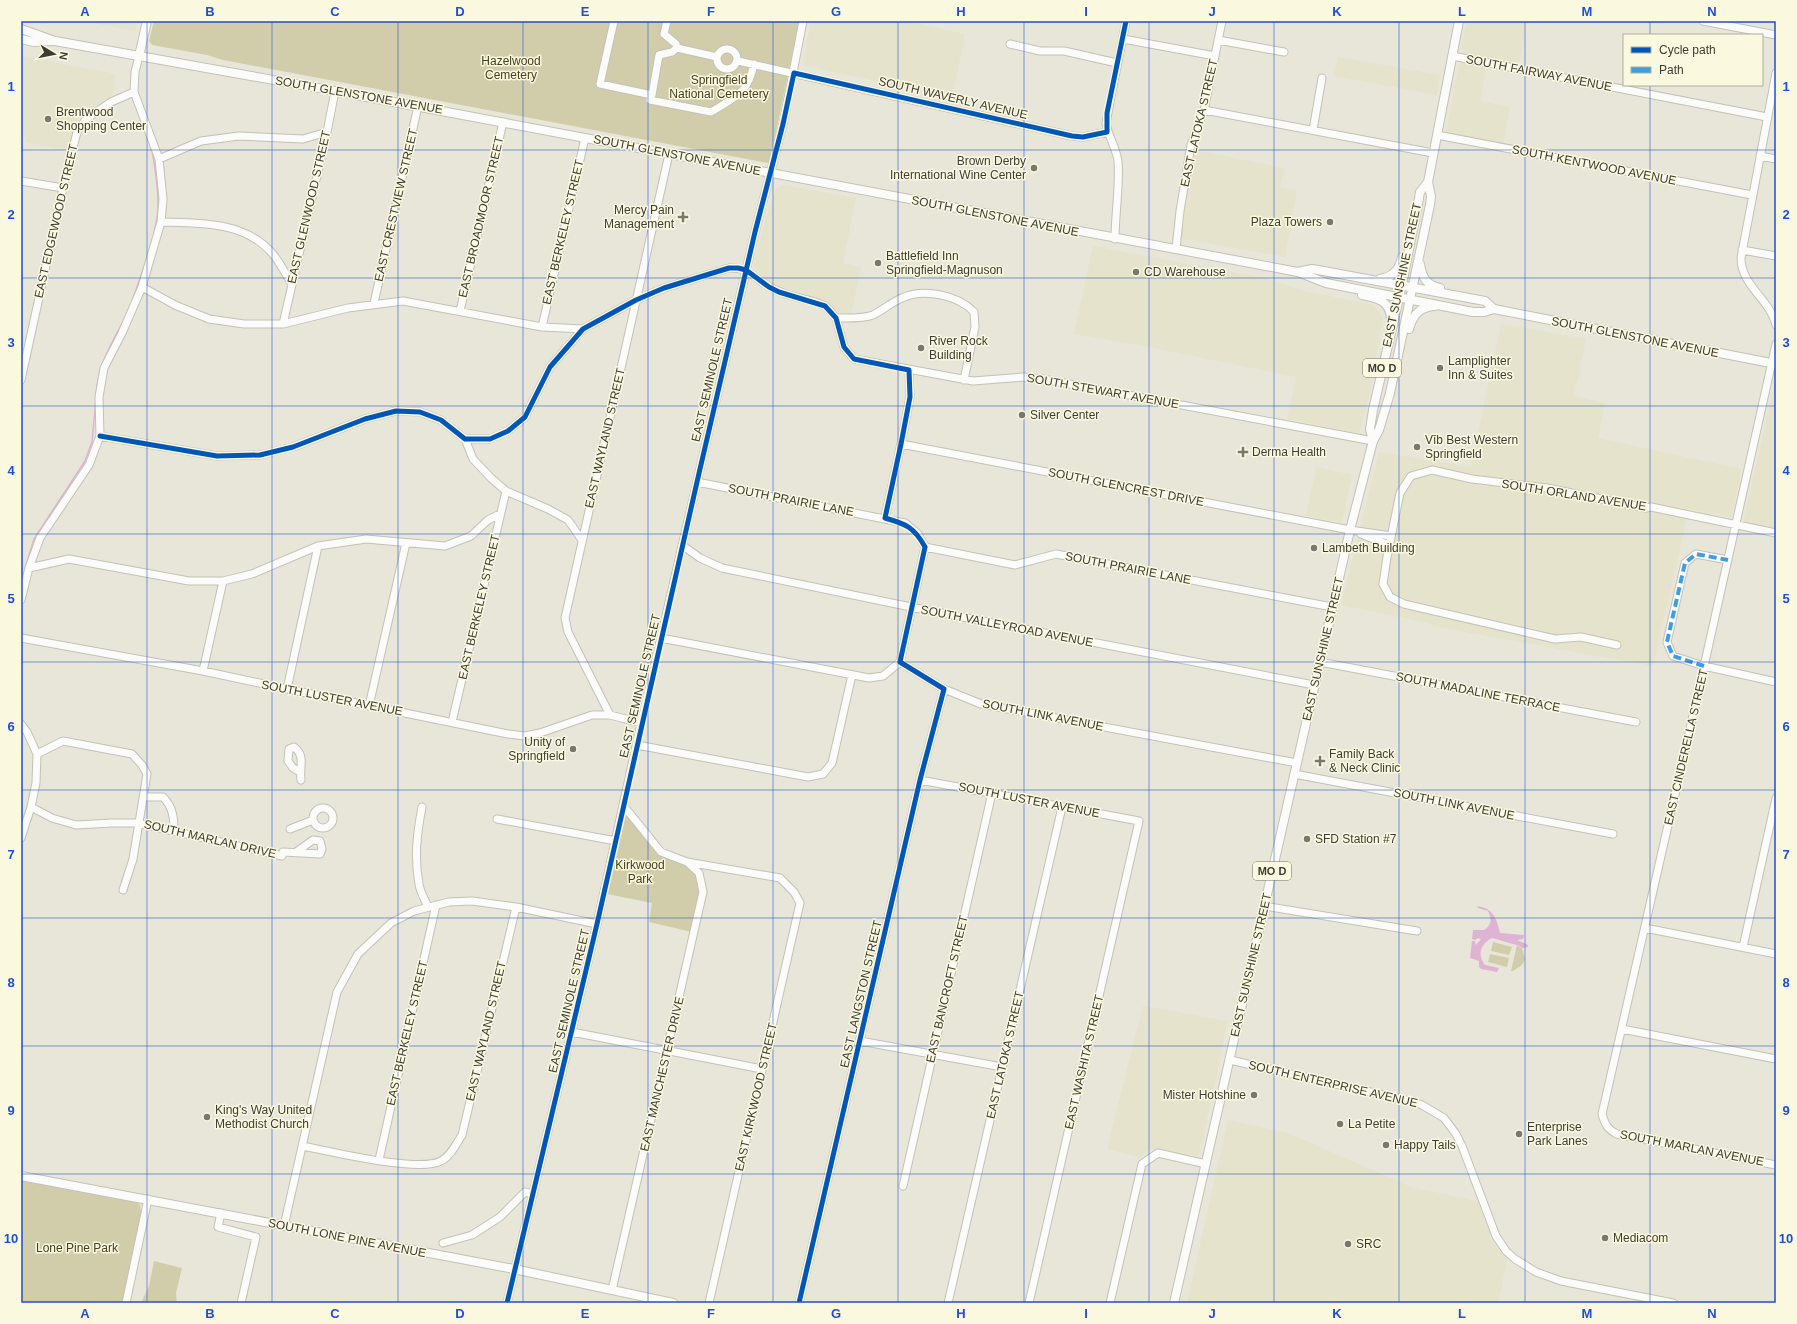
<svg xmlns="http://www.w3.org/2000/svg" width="1797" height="1324" viewBox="0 0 1797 1324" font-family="Arial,sans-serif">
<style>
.built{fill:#e5e3cc}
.green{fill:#d1cdab}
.water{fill:#dfb3d4}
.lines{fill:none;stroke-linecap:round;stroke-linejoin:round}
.stream{stroke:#dfb3d4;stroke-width:1.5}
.minor-casing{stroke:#c3c2b8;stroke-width:9}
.major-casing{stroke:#c3c2b8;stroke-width:10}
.minor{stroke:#fbfbf9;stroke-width:7}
.major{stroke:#fbfbf9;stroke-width:8}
.quiet{stroke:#3f9ee2;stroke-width:4;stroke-dasharray:8 4;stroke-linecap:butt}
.cycleway-casing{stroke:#fbf8e0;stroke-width:8}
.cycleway{stroke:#0057b8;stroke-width:5}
.grid{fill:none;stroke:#1d4ed8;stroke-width:1;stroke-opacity:0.55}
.poi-dot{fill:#78786d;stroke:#fbf8e0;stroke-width:1.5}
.labels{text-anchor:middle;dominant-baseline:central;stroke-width:3;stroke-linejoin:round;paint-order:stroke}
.shield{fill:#fbf8e0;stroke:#767467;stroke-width:1}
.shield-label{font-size:11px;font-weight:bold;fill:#3d3c33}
.park-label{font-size:12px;fill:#45401d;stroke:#fbf8e0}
.street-label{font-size:12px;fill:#3d3c33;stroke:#fbf8e0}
.poi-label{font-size:12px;fill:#3d3c33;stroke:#fbf8e0;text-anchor:start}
.neatline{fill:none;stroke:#1d4ed8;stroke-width:1.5}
.grid-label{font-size:13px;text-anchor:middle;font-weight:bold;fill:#1d4ed8}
</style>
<rect width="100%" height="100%" fill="#e7e6d9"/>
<!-- built -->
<path class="built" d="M 82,21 L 138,21 L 136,31 Z
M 811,21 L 908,21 L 965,34 L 952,98 L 803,65 Z
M 1467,21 L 1527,21 L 1519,65 L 1463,54 L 1461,49 Z
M 21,56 L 116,74 L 112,96 L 94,106 L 78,118 L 66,150 L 25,142 L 26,138 L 21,137 Z
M 1338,57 L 1440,75 L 1437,95 L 1334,76 Z
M 1465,62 L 1487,66 L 1480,101 L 1510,107 L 1503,144 L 1449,134 L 1446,131 L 1459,66 L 1461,63 Z
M 1190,149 L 1284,168 L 1280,187 L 1297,190 L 1285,257 L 1173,237 Z
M 783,185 L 856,198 L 843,263 L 861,267 L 851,314 L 841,313 L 823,302 L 781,288 L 769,282 L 753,266 L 763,229 L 775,190 Z
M 1093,246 L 1264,278 L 1305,291 L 1374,305 L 1383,318 L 1369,396 L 1359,433 L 1287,419 L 1296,377 L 1139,345 L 1074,334 Z
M 1501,324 L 1586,339 L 1574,396 L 1605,403 L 1598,438 L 1741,469 L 1731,517 L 1689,509 L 1653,666 L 1432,626 L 1429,623 L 1341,605 L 1379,452 L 1471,467 Z
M 1776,378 L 1776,529 L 1743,522 Z
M 1316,467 L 1352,475 L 1342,522 L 1306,516 Z
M 1143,1006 L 1228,1021 L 1200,1152 L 1197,1156 L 1156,1148 L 1146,1151 L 1139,1157 L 1107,1149 Z
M 1228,1120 L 1288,1133 L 1411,1187 L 1477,1201 L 1495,1246 L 1507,1260 L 1498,1303 L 1187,1303 Z"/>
<!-- green -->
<path class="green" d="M 154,21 L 799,21 L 770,161 L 768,163 L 223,60 L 207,55 L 152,45 L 149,41 Z
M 625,816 L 629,816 C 639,829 649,843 661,854 C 668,861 678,861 686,866 C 709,880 697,911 692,932 L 649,922 L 652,903 L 607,894 Z
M 1493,942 L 1512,947 L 1509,955 L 1491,951 Z
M 1517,945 L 1522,948 L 1525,959 L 1522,965 L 1513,971 L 1511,971 Z
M 1490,954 L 1509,958 L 1507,967 L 1488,962 Z
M 21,1179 L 136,1202 L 140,1205 L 141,1212 L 122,1303 L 21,1303 Z
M 154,1261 L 182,1268 L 176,1293 L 177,1303 L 141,1303 L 149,1286 Z"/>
<!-- water -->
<path class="water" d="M 1477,906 C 1493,908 1497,919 1500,933 L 1524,935 L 1523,939 L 1517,940 L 1528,945 L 1528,947 L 1522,948 L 1520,946 L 1492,938 C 1480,944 1477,955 1485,965 L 1499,968 L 1497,972 L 1481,969 L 1479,967 L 1479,961 L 1470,958 L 1472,941 L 1475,941 L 1476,945 L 1481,939 L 1478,938 L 1475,940 L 1472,939 L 1473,930 L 1484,930 C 1492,925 1492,919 1488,911 L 1478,908 Z"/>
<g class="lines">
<!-- stream -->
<path class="stream" d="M 145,131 L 148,140
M 132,301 C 142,272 155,241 158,210 C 159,189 155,169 152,149
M 96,395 C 98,363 114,340 128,312
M 21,582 L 34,539 L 85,461 L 92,442 L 96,399"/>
<!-- minor casing -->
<g class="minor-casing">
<path id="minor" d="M 614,21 L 600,84 L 652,95 L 650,100 L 711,112 C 735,97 748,94 754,64
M 667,21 L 664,34 L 676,44 L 677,48
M 1703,21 L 1776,35
M 1123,39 L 1215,56
M 1218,40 L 1284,52
M 1010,44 L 1040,51 L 1064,51 L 1117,63
M 677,48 L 717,57
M717 59a10 10 0 1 1 20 0a10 10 0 1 1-20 0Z
M 1452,56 L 1767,117
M 738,61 L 1072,136 L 1083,137 L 1107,132
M 1776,73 L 1741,258 C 1741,286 1770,299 1776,325
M 652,95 L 659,55 L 672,52 L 677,48
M 1204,110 L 1433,153
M 1313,130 L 1322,78
M 1437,135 L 1752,195
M 1760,156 L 1776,159
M 159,159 L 201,141 L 239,136 L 303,139 L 327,132
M 21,181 L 63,188
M 161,222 C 199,223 244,221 272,253 C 280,262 285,274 292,284
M 1115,239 C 1115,214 1120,185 1118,161 C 1116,147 1108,136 1106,123 L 1126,21
M 1176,249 L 1180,211 L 1191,145 L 1204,110 L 1222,21
M 1742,250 L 1776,256
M 142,287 L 175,305 L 209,319 L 244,324 L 283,324 L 348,308 L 403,301 L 542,327 L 583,329
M 374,303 L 418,106
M 460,311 L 503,122
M 836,318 L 844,347 L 854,359 L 973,381 L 1024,377 L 1043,379 L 1373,441
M 283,324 L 327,132 L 335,91
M 542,327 L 585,138
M 1776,344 L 1688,738 L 1602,1114 C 1605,1124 1607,1129 1617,1134 L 1776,1165
M 21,380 L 63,188 L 77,132 L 86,119 L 111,102 L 134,92
M 100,436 L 217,456 L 260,455 L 293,447 L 365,419 L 396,411 L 420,412 L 441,420 L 465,439 L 490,439 L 508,431 L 525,417 L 550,367 L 583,329 L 636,300 L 664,288 L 729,268 C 749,267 754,278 770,287 C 786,297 806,298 823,305 C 828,307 832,314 836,318 C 848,318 862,319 873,315 C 883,310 892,302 902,298 C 924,288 958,295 974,312 L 975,327 L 964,380
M 465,439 L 473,459 L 491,478 L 506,491 L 548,509 L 568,520 L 582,540
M 901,444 L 1350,530 L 1391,536
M 697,482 L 905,523 L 918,534 L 925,547
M 885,518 L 901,444 L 910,397 L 909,370
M 1361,534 L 1389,545
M 682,545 L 700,558 L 722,568 L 911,607 L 1314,685
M 925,547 L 1015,565 L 1056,554 L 1332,607
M 1728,560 L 1696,554 L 1685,563 L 1667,642 L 1673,656 L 1704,666 L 1776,682
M 29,568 L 69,559 L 189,581 L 223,581 L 252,574 L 318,546 L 366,539 L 445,546 L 471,536 L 488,520 L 500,514
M 21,600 L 29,568 L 40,538 L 89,465 L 100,436 L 99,397 L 104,368 L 122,333 L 142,287 L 161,222 L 163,199 L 159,159 L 134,92 L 135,72 L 139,56
M 21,638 L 203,671 L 287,689 L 508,734 L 525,736 L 540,733 L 592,715 L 610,715 L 641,723
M 661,638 L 869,678 L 883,676 L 900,662
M 1617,645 L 1581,637 L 1555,639 L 1404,604 L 1390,597 L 1383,584 L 1387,557 L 1400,493 L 1411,476 L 1432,470 L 1472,479 L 1547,488 L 1646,508 L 1651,507 L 1776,533
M 900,662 L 944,689 L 981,704 L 1297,763
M 900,662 L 925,547
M 1320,662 L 1636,722
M 203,671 L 223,581
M 287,689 L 318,546
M 369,706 L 406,543
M 610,715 L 568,632 L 565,618 L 669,154
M 452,722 L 506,491
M 21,724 L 27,732 L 37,754 L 36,783 L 31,807 L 21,838
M 637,745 L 808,777 L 823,774 L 832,763 L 852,675
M 37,754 L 63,741 L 132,754 L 142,765 L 147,774 L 133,859 L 123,890
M 300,772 L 293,768 L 288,761 L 289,749 L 294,747 C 306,756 299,767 301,780
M 1294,774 L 1613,834
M 920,780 L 1139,821 L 1029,1303
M 143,797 L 163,797 C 173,807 174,818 174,831
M 623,805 L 661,852 L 687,862 L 780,878 L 794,892 L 800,903 L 709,1303
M 31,807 L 52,818 L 76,825 L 112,823 L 138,823 L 282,856
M 422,807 C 417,833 414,858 419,884 C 420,892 425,900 428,907
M313 818a10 10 0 1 1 20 0a10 10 0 1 1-20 0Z
M 497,819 L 616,841
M 290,829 L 313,820
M 283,852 L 320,854 L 322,849 L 320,841 L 313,840 L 296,852
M 1264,906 L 1417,931
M 1645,928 L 1776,954
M 1743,947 L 1776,798
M 1622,1029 L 1776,1059
M 572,1032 L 762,1069
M 860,1041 L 1002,1067
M 1230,1060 L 1410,1101 L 1422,1105 L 1444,1118 L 1456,1134 L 1462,1146 L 1496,1236 L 1506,1251 L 1515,1259 L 1536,1272 L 1561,1281 L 1673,1303
M 302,1146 C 330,1151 418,1173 441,1161 C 451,1156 456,1144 462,1135 L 516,907
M 379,1160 L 436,905
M 903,1186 L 992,793
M 221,1213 L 218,1227 L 256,1237 L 241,1303
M 284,1226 L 337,992 L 358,954 L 391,923 L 414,911 L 449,902 L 472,901 L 516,907 L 597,924
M 443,1243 L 472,1235 L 500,1217 L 525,1192 L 533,1194
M 612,1290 L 703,892 L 699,873 L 687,862
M 126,1303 L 148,1199
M 507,1303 L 597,924 L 641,723 L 755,232 L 783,124 L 803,21
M 799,1303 L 920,780 L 944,689
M 948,1303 L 1062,807
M 1110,1303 L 1142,1164 L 1158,1153 L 1206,1164"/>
</g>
<!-- major casing -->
<g class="major-casing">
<path id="major" d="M 21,29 L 55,41 L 335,91 L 1298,272 L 1326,283 L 1473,312 L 1484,312 L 1494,309 L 1776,364
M 21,39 L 34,42 L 52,41
M 139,56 L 147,21
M 1420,264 C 1422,277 1426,285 1440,288
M 1298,272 L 1312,269 L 1329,272 L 1485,301 L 1494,309
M 1380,279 C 1393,277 1400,269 1402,257
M 1362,295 C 1378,298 1391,301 1391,320
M 1409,329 C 1413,315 1419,307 1435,306
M 1373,441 L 1370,429 L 1373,410 L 1402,285 L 1419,198 L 1420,192 L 1428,182
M 21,1176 L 514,1269 L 673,1303
M 1174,1303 L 1350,530 L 1373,441 L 1379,430 L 1390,393 L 1430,205 L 1431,196 L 1428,182 L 1459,21"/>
</g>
<!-- minor -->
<use href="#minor" class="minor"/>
<!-- major -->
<use href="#major" class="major"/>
<!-- quiet -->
<path class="quiet" d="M 1704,666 L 1673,656 L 1667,642 L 1685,563 L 1696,554 L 1728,560"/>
<!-- cycleway casing -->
<g class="cycleway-casing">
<path id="cycleway" d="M 100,436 L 217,456 L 260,455 L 293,447 L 365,419 L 396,411 L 420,412 L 441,420 L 465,439 L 490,439 L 508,431 L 525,417 L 550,367 L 583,329 L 636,300 L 664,288 L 729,268 L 738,268 L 746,270 L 769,287 L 779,292 L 825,306 L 836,318 L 844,347 L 854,359 L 909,370 L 910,397 L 901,444 L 885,518 C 906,524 914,527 925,547 L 900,662 L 944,689 L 920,780 L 799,1303
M 507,1303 L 597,924 L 697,482 L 755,232 L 783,124 L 794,73 L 1072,136 L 1083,137 L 1107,132 L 1107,113 L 1126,21"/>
</g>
<!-- cycleway -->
<use href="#cycleway" class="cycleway"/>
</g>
<!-- grid -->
<path class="grid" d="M 147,21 L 147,1303M 272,21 L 272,1303M 398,21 L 398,1303M 523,21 L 523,1303M 648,21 L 648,1303M 773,21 L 773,1303M 898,21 L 898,1303M 1024,21 L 1024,1303M 1149,21 L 1149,1303M 1274,21 L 1274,1303M 1399,21 L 1399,1303M 1525,21 L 1525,1303M 1650,21 L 1650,35M 1650,85 L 1650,1303M 21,150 L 1776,150M 21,278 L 1776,278M 21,406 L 1776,406M 21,534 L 1776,534M 21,662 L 1776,662M 21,790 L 1776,790M 21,918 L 1776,918M 21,1046 L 1776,1046M 21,1174 L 1776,1174"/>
<!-- markers -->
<g class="poi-dot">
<circle cx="48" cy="119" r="4"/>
<circle cx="1034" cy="168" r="4"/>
<path d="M681 211h4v4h4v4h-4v4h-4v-4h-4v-4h4z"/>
<circle cx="1330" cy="222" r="4"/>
<circle cx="878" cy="263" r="4"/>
<circle cx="1136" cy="272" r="4"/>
<circle cx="921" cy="348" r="4"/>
<circle cx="1440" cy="368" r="4"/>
<circle cx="1022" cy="415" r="4"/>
<circle cx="1417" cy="447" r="4"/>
<path d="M1241 446h4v4h4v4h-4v4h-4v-4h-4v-4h4z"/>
<circle cx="1314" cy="548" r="4"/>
<circle cx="573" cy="749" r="4"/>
<path d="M1318 755h4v4h4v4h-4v4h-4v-4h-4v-4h4z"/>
<circle cx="1307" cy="839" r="4"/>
<circle cx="1254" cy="1095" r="4"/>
<circle cx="207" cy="1117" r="4"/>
<circle cx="1340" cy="1124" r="4"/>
<circle cx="1519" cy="1134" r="4"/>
<circle cx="1386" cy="1145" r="4"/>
<circle cx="1605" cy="1238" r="4"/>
<circle cx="1348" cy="1244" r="4"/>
</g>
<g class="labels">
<!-- shield labels -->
<g class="shield">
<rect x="1363" y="359" width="38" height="18" rx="3"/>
<rect x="1253" y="862" width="38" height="18" rx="3"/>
</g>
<g class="shield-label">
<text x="1382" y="368">MO D</text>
<text x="1272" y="871">MO D</text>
</g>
<!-- park labels -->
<g class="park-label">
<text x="511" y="61">Hazelwood<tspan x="511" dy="14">Cemetery</tspan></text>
<text x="719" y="80">Springfield<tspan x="719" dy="14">National Cemetery</tspan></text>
<text x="640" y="865">Kirkwood<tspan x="640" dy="14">Park</tspan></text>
<text x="77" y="1248">Lone Pine Park</text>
</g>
<!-- street labels -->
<g class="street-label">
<text transform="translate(1539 73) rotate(11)">SOUTH FAIRWAY AVENUE</text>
<text transform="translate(359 95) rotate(10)">SOUTH GLENSTONE AVENUE</text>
<text transform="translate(953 98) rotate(13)">SOUTH WAVERLY AVENUE</text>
<text transform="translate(1199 123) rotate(-77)">EAST LATOKA STREET</text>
<text transform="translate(677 155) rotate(11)">SOUTH GLENSTONE AVENUE</text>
<text transform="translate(1594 165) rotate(11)">SOUTH KENTWOOD AVENUE</text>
<text transform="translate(396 205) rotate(-77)">EAST CRESTVIEW STREET</text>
<text transform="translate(309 207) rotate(-77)">EAST GLENWOOD STREET</text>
<text transform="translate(995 216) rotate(11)">SOUTH GLENSTONE AVENUE</text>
<text transform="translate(481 217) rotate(-77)">EAST BROADMOOR STREET</text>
<text transform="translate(56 221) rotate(-77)">EAST EDGEWOOD STREET</text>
<text transform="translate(563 232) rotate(-77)">EAST BERKELEY STREET</text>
<text transform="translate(1402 275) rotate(-78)">EAST SUNSHINE STREET</text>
<text transform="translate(1635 337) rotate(11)">SOUTH GLENSTONE AVENUE</text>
<text transform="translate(712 370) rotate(-77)">EAST SEMINOLE STREET</text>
<text transform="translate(1103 391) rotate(10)">SOUTH STEWART AVENUE</text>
<text transform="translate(605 438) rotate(-77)">EAST WAYLAND STREET</text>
<text transform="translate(1126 487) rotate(11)">SOUTH GLENCREST DRIVE</text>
<text transform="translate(1574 495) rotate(9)">SOUTH ORLAND AVENUE</text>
<text transform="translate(791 500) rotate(11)">SOUTH PRAIRIE LANE</text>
<text transform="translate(1128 568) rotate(11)">SOUTH PRAIRIE LANE</text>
<text transform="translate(479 607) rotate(-77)">EAST BERKELEY STREET</text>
<text transform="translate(1007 626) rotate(11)">SOUTH VALLEYROAD AVENUE</text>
<text transform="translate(1323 649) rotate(-77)">EAST SUNSHINE STREET</text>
<text transform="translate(640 686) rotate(-77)">EAST SEMINOLE STREET</text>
<text transform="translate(1478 692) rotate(11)">SOUTH MADALINE TERRACE</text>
<text transform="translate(332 698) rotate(11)">SOUTH LUSTER AVENUE</text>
<text transform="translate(1043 715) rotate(11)">SOUTH LINK AVENUE</text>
<text transform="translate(1686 747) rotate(-77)">EAST CINDERELLA STREET</text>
<text transform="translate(1029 800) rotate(11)">SOUTH LUSTER AVENUE</text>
<text transform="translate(1454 804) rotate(11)">SOUTH LINK AVENUE</text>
<text transform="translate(210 839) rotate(13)">SOUTH MARLAN DRIVE</text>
<text transform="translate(1251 965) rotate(-77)">EAST SUNSHINE STREET</text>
<text transform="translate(947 989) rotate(-77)">EAST BANCROFT STREET</text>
<text transform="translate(861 994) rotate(-77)">EAST LANGSTON STREET</text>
<text transform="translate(569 1001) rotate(-77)">EAST SEMINOLE STREET</text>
<text transform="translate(486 1031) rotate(-77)">EAST WAYLAND STREET</text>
<text transform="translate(407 1033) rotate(-77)">EAST BERKELEY STREET</text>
<text transform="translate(1005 1055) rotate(-77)">EAST LATOKA STREET</text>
<text transform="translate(1084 1062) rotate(-77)">EAST WASHITA STREET</text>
<text transform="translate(662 1074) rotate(-77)">EAST MANCHESTER DRIVE</text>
<text transform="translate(1333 1084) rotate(13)">SOUTH ENTERPRISE AVENUE</text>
<text transform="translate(756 1097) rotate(-77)">EAST KIRKWOOD STREET</text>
<text transform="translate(1692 1148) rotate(11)">SOUTH MARLAN AVENUE</text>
<text transform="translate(347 1238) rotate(11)">SOUTH LONE PINE AVENUE</text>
</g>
<!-- poi labels -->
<g class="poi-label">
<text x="56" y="112">Brentwood<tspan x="56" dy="14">Shopping Center</tspan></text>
<text x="1026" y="161" text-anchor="end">Brown Derby<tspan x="1026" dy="14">International Wine Center</tspan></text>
<text x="674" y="210" text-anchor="end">Mercy Pain<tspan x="674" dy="14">Management</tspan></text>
<text x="1322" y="222" text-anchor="end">Plaza Towers</text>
<text x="886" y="256">Battlefield Inn<tspan x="886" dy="14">Springfield-Magnuson</tspan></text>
<text x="1144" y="272">CD Warehouse</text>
<text x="929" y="341">River Rock<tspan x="929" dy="14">Building</tspan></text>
<text x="1448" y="361">Lamplighter<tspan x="1448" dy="14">Inn &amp; Suites</tspan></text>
<text x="1030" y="415">Silver Center</text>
<text x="1425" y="440">Vīb Best Western<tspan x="1425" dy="14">Springfield</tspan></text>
<text x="1252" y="452">Derma Health</text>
<text x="1322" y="548">Lambeth Building</text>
<text x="565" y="742" text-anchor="end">Unity of<tspan x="565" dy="14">Springfield</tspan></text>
<text x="1329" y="754">Family Back<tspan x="1329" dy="14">&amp; Neck Clinic</tspan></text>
<text x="1315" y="839">SFD Station #7</text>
<text x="1246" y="1095" text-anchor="end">Mister Hotshine</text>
<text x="215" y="1110">King's Way United<tspan x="215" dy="14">Methodist Church</tspan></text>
<text x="1348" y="1124">La Petite</text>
<text x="1527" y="1127">Enterprise<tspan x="1527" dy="14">Park Lanes</tspan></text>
<text x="1394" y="1145">Happy Tails</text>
<text x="1613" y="1238">Mediacom</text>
<text x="1356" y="1244">SRC</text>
</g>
</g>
<!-- border -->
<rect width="1797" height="1324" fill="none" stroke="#fbf8e0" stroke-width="44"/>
<!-- legend -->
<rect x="1623" y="34" width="140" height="52" fill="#fbf8e0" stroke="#afad9b"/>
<rect x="1631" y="47" width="20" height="6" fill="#0057b8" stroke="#afad9b"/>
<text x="1659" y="54" font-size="12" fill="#3d3c33">Cycle path</text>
<rect x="1631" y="67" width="20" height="6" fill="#3f9ee2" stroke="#afad9b"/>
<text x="1659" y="74" font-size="12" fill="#3d3c33">Path</text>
<!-- north arrow -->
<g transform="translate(54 54) rotate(100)" stroke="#fbf8e0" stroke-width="3" paint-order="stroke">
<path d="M0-3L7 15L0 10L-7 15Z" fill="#3d3c33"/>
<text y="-6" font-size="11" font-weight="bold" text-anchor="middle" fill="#3d3c33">N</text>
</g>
<rect x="22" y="22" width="1753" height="1280" class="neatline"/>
<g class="grid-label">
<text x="85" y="16">A</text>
<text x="210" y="16">B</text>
<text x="335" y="16">C</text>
<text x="460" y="16">D</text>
<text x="585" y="16">E</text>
<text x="711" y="16">F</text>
<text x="836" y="16">G</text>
<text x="961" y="16">H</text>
<text x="1086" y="16">I</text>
<text x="1212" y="16">J</text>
<text x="1337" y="16">K</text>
<text x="1462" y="16">L</text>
<text x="1587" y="16">M</text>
<text x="1712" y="16">N</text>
<text x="11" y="91">1</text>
<text x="1786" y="91">1</text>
<text x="11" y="219">2</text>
<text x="1786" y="219">2</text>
<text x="11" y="347">3</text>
<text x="1786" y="347">3</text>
<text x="11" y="475">4</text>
<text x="1786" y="475">4</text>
<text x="11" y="603">5</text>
<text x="1786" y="603">5</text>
<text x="11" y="731">6</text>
<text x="1786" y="731">6</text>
<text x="11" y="859">7</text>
<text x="1786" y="859">7</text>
<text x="11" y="987">8</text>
<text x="1786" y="987">8</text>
<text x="11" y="1115">9</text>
<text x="1786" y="1115">9</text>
<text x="11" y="1243">10</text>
<text x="1786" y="1243">10</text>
<text x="85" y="1318">A</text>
<text x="210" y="1318">B</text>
<text x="335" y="1318">C</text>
<text x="460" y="1318">D</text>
<text x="585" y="1318">E</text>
<text x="711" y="1318">F</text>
<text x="836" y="1318">G</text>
<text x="961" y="1318">H</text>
<text x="1086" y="1318">I</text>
<text x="1212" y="1318">J</text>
<text x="1337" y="1318">K</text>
<text x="1462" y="1318">L</text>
<text x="1587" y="1318">M</text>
<text x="1712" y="1318">N</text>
</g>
</svg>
